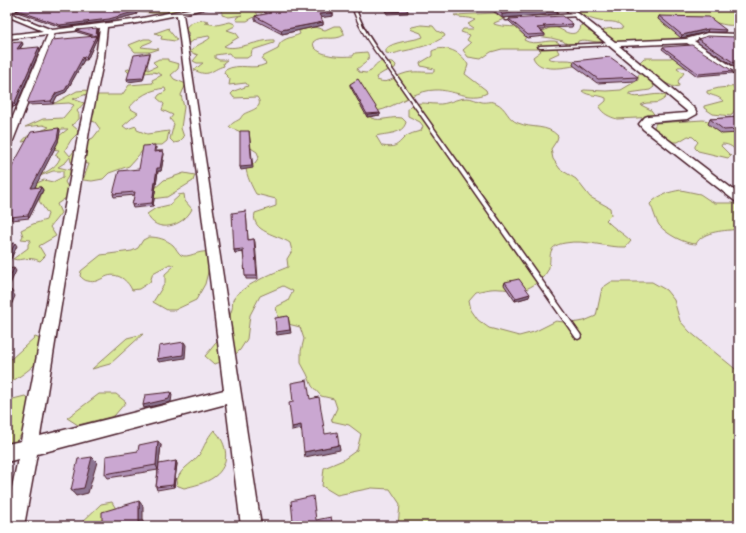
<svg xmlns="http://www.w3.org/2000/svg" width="746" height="533" viewBox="0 0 746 533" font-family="Caveat,sans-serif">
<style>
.green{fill:#d9e79a;stroke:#928362}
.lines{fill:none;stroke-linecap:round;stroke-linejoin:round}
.lane-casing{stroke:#4a1f2b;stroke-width:3}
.street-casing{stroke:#4a1f2b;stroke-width:3}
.lane{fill:#fff;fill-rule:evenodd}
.street{fill:#fff;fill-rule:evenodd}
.wall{fill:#ae90b4;stroke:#4a1f2b}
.shaded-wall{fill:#8d7592;stroke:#4a1f2b}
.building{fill:#caa7d1;stroke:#4a1f2b}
</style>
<rect width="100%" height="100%" fill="#efe5f1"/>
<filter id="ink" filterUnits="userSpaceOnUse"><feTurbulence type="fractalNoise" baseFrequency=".025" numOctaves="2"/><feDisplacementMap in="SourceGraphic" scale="8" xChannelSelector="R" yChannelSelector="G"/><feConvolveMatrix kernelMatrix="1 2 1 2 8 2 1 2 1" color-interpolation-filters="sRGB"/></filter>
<g filter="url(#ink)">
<!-- green -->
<path class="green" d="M 117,7 L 187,7 C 165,17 139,13 117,7 Z
M 228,7 L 239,9 L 241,7 L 259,7 L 264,10 L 262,13 L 256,12 L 258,15 L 247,21 L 238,21 L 236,20 L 237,17 L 242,15 L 229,17 L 222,15 L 222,11 L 218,10 Z
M 569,7 L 739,7 L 739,24 C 728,28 717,22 705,20 C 690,18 674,19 658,18 L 659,20 L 671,26 L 700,35 L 739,66 L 724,65 L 697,43 L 654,40 L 644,42 L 618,44 L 599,35 C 605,25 614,30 623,28 C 618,19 607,23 599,21 C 588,19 578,13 569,7 Z
M 495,13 L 500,15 L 504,19 L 494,23 L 494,24 C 502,27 509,26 516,27 C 524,27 532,32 540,32 C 545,32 549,26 554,27 C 562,28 570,39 580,30 L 581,25 L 586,24 L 592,28 L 588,31 L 600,36 L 603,41 C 595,44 587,38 578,41 L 577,45 L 568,45 L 563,41 L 551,38 L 523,34 L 526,37 L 524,40 C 535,47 548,38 558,42 L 560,46 L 557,49 L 559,53 L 548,58 C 557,63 573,56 580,65 C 567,67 539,74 533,57 L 541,51 L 539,49 L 502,49 L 491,52 L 481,59 L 468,57 L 463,50 L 471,43 L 467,40 L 470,35 L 461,32 L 463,29 L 473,29 L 474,28 L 468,24 L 475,20 C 468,16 459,19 454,15 Z
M 204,20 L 209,21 L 205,23 L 217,25 L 230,22 L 235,24 L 235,26 L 227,30 L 236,33 L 239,37 L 224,46 C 234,52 260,39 274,40 L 274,43 L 252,50 L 251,55 L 247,58 L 233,58 L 229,53 L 215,55 L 215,58 L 219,60 L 227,60 L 223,63 L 224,66 C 210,70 210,78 194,70 L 203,63 L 197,63 L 193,61 L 198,55 L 190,52 C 196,44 203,44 210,38 L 209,36 L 197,38 L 190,43 L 185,41 L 185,39 L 189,36 L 188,32 L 184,31 C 188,22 195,21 204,20 Z
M 421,25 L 433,26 L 437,31 L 444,34 L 445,36 C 433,45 418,48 404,51 C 396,52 396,55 386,53 L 386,49 C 393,41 413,41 423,37 L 421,33 L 410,29 L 412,27 Z
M 334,26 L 340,26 L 344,33 L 344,35 C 334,42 321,34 313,42 L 314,47 C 322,57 341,57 353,56 L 355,53 L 367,52 C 372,61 363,64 357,69 L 359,72 L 366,73 L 371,71 C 378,60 380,61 393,62 L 396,65 L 395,68 L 384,72 L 376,77 L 377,80 C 390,85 392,77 403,74 C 413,70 424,73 434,72 L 434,69 L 421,66 L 420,63 L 432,56 L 432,51 C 445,44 462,52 468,65 L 465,74 L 486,90 L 487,93 C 471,102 452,89 435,90 C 420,90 402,101 389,107 C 382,111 375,110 369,114 L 371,118 C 381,122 391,116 402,118 L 406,122 C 403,135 386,133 376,136 L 382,146 C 396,148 396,146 405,137 C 409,134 416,132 421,131 L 423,126 L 420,122 L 408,116 L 408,108 C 418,100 426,104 437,104 C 447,105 456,98 467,98 C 472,98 477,101 482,102 C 487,103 491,100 496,103 C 507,108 507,119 518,123 C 532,129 547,124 558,136 L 557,140 L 551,149 L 553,159 L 560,169 L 576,179 L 590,197 L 610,208 L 611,215 L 606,220 C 614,229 623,233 631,241 L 626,247 C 606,248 586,239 565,243 C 544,246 553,259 548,270 C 544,278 535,285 528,288 C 520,292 509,289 500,289 C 492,288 484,290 476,292 L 469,300 L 471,310 L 478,320 L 489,328 L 519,336 L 534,332 L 556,321 L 571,323 L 584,321 L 596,316 L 602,288 L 611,282 L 652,282 L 666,290 L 674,300 L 680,321 L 690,332 L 739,372 L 739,526 L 398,526 L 400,504 L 390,489 L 372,488 L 337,495 L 322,486 L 324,468 L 343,460 L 357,450 L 361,434 L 349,425 L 331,421 L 337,408 L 334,399 L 321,396 L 312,386 L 307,374 L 301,363 L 301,351 L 304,339 L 300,327 L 288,324 L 278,317 L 276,307 L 288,301 L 293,291 L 283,286 L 260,296 L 250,315 L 247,339 L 240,350 L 229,360 L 214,364 L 205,356 C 218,342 227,327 232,309 C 233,306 232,302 233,300 C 239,287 275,272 288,267 L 287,259 L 292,251 L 290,243 C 279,235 250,232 255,213 L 276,206 L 276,199 L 256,194 C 252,187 246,175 246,167 L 255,163 L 259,157 L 257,152 L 246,145 L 241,132 L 229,127 C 233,122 235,122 240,119 C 241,118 242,115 244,114 C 251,110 265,108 257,97 L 234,98 L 231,94 L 234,91 L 248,86 L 246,83 L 229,85 L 230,79 L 224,73 L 225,70 C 241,62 252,71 266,64 L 262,59 L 264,56 L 278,49 C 279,38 292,38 300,34 L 298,29 L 314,27 L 325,30 Z
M 169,28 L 168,29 L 177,40 L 175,41 L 161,39 L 162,36 L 155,33 Z
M 144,39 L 150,39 L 153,41 L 143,45 L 141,47 L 159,49 L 150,52 L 135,52 L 129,45 Z
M 680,53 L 691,54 L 701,57 L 698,63 L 713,72 C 694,80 692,65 678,67 L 677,68 L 684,73 L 678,81 L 679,86 L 674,87 L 659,80 L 651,70 L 639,63 L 644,58 L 671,58 Z
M 159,59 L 168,59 L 168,61 L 179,64 L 178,69 L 171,75 L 174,79 L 186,84 L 181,95 L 184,107 L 181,128 L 184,137 L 179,142 L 174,143 L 170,139 L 174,124 L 170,119 L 173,115 L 162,110 L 164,104 L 157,98 L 159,95 L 166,91 L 165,88 C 149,90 139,96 129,108 L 138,113 L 123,126 L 127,129 L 136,126 L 137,130 L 147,134 L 169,131 L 167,141 L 162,145 L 153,145 L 144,149 L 129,166 L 109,173 L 103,179 L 92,181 L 83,180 L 89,164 L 71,162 L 70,157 L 66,162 L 58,167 L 70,170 L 70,173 L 65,182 L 70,191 L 66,198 L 57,204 L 61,213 L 50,227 L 56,236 L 39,246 L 45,256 L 40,261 C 27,255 22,262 13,259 L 28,248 L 28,244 L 31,240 L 21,239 L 23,236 L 21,230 L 33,224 L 46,220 L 48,214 L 39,201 L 43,190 L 32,185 L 44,180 L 53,182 L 63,177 L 63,171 L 53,171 L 32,179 C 42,174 56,169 60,158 L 55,155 L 59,150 L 52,149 L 59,136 L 68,129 C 56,127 37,140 22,142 C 28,132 40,133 49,127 L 43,125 L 25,127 L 43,119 L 63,118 L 74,105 L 69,103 L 53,104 L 77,91 L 88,90 L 87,94 L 73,99 L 84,103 L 77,111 L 79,114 L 79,119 L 72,125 L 78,130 L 78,133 L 71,140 L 65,150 L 70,156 L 78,146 L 83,142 L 93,138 L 100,129 L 95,122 L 88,120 L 95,95 L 122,95 L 129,85 L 153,83 L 152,80 L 162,75 C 151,68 142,76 131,75 L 126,70 L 138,65 L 148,67 L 148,70 L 157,66 L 153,62 Z
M 641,74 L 645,74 L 652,79 L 654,87 L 650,90 L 629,93 L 629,95 C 637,100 654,92 665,95 L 666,97 C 657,107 649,100 641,105 L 651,110 L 656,117 L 617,119 C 610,117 603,114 599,107 L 606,101 L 606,98 C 598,94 589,97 582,91 L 584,90 L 606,91 L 621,90 L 638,80 L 638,75 Z
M 739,86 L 739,107 L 736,108 L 731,116 L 713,114 L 704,108 L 704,106 L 723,101 C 719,96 712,96 707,93 L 707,91 L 719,88 Z
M 739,118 L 739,155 C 735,148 730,144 722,144 L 721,146 L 731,156 L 728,158 L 698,151 L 695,148 L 695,146 L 698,142 L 693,137 L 688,136 L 678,142 L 669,142 L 657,133 L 654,127 L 656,123 L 703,120 L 724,123 Z
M 184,173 L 195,175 L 193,181 L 167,197 L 151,199 L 154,189 L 164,180 Z
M 681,190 L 700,194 L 709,200 L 715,203 L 733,203 L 739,205 L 739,229 C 726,231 703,230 696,244 C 685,244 666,234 659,225 C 655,219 654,211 650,204 C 658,195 669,192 681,190 Z
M 184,194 L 185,201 L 192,209 C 184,226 156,235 147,214 L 156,208 L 169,205 L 179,196 L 178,195 Z
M 149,237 C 157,237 166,239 173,245 C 176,248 178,253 181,255 C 188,259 198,250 209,252 L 212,256 L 205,284 L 196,300 L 175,310 L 167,310 L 153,302 L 165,283 L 165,274 L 174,266 L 170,264 L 153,273 L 150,282 L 139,289 L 132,290 C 129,284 127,282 122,278 C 106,269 101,285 88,281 C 85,281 82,278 80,276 L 81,271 L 101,255 L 132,251 L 138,248 L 143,240 Z
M 143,334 L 110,364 L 92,369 L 127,338 Z
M 35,337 L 46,341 C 42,365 25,372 7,385 L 7,360 L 11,359 Z
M 99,394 L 116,394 L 126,402 L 114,416 L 78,425 L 67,418 Z
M 25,396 L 35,404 L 34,418 L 18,439 L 7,450 L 7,403 L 9,400 Z
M 214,430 C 228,443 231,465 214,477 C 206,483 193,486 184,488 L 176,485 C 178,469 190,466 199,455 C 205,446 206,439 214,430 Z
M 112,502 L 116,509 L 107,517 L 102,526 L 78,526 L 101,504 Z"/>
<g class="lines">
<!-- lane casing -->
<g class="lane-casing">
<path id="lane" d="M 360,7 L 363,7 L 357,12 C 364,31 375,47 387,62 L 580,334 L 581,336 L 580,338 L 578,339 L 576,338 L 385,64 C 372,48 361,32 354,12 Z
M 577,14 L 578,16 L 506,20 L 505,19 L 506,18 Z
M 613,43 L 615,44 L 614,45 L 540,48 L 538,47 L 540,46 Z"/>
</g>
<!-- street casing -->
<g class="street-casing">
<path id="street" d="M 17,7 L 36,7 L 33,9 L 7,12 L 7,8 Z
M 199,7 L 211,7 L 183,14 L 261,526 L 241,526 L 226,404 L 37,454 L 24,526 L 7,526 L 7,511 L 18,459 L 7,462 L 7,444 L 21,441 L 79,131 L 96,57 L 100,28 L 55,33 L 12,143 L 7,146 L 7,131 L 48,34 L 7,39 L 7,35 L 43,31 L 7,16 L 7,12 L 52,30 L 132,20 ZM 177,15 L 224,390 L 40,436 L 89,131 L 104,57 L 107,27 L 132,24 Z
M 563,7 L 570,7 L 615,42 L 686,39 L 707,33 L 739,34 L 739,38 L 707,37 L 694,41 L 739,71 L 739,76 L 687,43 L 619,46 L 695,109 L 697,114 L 688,119 L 651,122 L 649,125 L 739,194 L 739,202 L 735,201 L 643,129 L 639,124 L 645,117 L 648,116 L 687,113 L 688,112 Z"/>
</g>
<!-- lane -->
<use href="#lane" class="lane"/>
<!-- street -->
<use href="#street" class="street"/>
</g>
<!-- wall -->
<path class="wall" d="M 383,7 L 405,7 L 408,11 L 408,13 L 387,14 Z
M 488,7 L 554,7 L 557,14 L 502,18 Z
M 32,8 L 137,14 L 110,21 L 61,27 L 17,12 L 16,10 Z
M 264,9 L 333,13 L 333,16 L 320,17 L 323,22 L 323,25 L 282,34 L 255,20 L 255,16 L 267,14 L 264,12 Z
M 659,16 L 726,30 L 725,32 L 707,32 L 681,38 L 658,19 Z
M 509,19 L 573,24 L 572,27 L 545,28 L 544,30 L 540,30 L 545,34 L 545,36 L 527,38 L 509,21 Z
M 76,30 L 98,30 L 97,38 L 87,60 L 84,60 L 66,92 L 57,96 L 53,104 L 28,105 L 27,103 L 92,36 L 77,32 Z
M 698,39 L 739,40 L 739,69 L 697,42 Z
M 7,43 L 23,44 L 20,49 L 40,50 L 16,106 L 13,107 L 7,115 Z
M 663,47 L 733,71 L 732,73 L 697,76 L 662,49 Z
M 574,61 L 638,77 L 636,81 L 597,83 L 573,65 Z
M 350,84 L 380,113 L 380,115 L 367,117 L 350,86 Z
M 739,117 L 739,133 L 722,134 L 708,124 L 710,119 Z
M 59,128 L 60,131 L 58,142 L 34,188 L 41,187 L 43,190 L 29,218 L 12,220 L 11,218 L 9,218 L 7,215 L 9,212 L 7,212 L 7,176 Z
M 156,147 L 156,151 L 163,151 L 164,154 L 161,171 L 158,171 L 153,206 L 133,208 L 132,205 L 135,195 L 114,197 L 113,194 L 139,169 Z
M 246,211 L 248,240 L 254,239 L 255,242 L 258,279 L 246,279 L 243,252 L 235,253 L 234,250 Z
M 505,282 L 529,297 L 515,301 L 504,285 Z
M 161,445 L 158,469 L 176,461 L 177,464 L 174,487 L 157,490 L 156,487 L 158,470 L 108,478 L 105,474 L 138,451 Z"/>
<!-- shaded-wall -->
<path class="shaded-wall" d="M 558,10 L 557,14 L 502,18 L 502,14 Z
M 137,11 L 137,14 L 110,21 L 61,27 L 60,25 Z
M 333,13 L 333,16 L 319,18 L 319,14 Z
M 323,22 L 323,25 L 282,34 L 281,30 Z
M 97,28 L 98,30 L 97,38 L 96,36 Z
M 708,29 L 707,32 L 681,38 L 682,35 Z
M 96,36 L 97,38 L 87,60 L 86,57 Z
M 22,42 L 23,44 L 18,51 L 17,49 Z
M 39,47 L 40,50 L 16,106 L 14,104 Z
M 150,53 L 150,55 L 143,80 L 128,82 L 127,79 Z
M 83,57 L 84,60 L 66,92 L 57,96 L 53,104 L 51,101 L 56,93 Z
M 12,104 L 13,107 L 7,115 L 7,111 Z
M 380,113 L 380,115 L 367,117 L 367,114 Z
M 59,128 L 60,131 L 58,142 L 33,191 L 31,188 Z
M 249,131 L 253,168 L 241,170 L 240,167 Z
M 163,151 L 164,154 L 161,171 L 158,171 L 153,206 L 152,203 L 157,168 Z
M 41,187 L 43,190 L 29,218 L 28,215 Z
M 11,208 L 13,211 L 7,212 L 7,209 Z
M 15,243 L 17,246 L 7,267 L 7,260 Z
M 243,249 L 244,252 L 235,253 L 234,250 Z
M 14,268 L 16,271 L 7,291 L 7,283 Z
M 11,290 L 15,296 L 7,315 L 7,300 Z
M 530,294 L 529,297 L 515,301 L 516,298 Z
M 288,316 L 291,333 L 277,335 L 276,332 Z
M 184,342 L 186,345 L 185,358 L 159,362 L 157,359 Z
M 171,392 L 172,395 L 171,402 L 144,408 L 143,405 Z
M 301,425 L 302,429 L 292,431 L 292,427 Z
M 158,441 L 161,445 L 158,470 L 156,465 Z
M 339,445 L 340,450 L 305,457 L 304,452 Z
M 92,457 L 97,462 L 88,493 L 76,496 L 71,490 Z
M 176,461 L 177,464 L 174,487 L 173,485 Z
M 139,501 L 143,506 L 143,526 L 139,526 Z
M 298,520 L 299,524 L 294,525 L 293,521 Z"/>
<!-- building -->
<path class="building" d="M 34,7 L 124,7 L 137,11 L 109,19 L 60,25 L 16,10 L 32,8 Z
M 273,7 L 323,7 L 333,13 L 319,14 L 323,22 L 281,30 L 255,16 L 271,13 L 264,9 Z
M 384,7 L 405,7 L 408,11 L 387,12 Z
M 493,7 L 554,7 L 558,10 L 502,14 Z
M 563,16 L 573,24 L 543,26 L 545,27 L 537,28 L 545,34 L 528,35 L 509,19 Z
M 659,16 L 709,17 L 726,30 L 708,29 L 682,35 Z
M 97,28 L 96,36 L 76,30 Z
M 96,36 L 86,57 L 83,57 L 65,90 L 56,93 L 51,101 L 27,103 L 52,40 Z
M 708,36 L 736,37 L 739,40 L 739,66 L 698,39 Z
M 22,42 L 17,49 L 39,47 L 14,104 L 12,104 L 7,111 L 7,43 Z
M 692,45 L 733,71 L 699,74 L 663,47 Z
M 150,53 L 143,78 L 127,79 L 134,55 Z
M 610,57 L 638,77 L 598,79 L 574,61 Z
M 358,79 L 380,113 L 367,114 L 350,84 Z
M 739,117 L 739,129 L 724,130 L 710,119 Z
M 59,128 L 57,139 L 31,188 L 41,187 L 28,215 L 11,217 L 12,215 L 7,215 L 11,208 L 7,209 L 7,176 L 31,132 Z
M 240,131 L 249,131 L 252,166 L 240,167 Z
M 155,145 L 154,152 L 163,151 L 160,168 L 157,168 L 152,203 L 132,205 L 135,192 L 113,194 L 119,171 L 139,169 L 143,146 Z
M 246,211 L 248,240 L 254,239 L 257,276 L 245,276 L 243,249 L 234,250 L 232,213 Z
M 15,243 L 7,260 L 7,244 Z
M 7,266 L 9,266 L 8,269 L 14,268 L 7,283 Z
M 519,279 L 530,294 L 516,298 L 505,282 Z
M 11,290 L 7,300 L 7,291 Z
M 288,316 L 290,330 L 276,332 L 275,318 Z
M 184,342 L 183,355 L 157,359 L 159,346 Z
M 307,380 L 310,399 L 319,397 L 325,434 L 337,432 L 339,445 L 304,452 L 301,425 L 292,427 L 289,403 L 293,402 L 291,383 Z
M 171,392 L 169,399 L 143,405 L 145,395 Z
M 158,441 L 156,465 L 105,474 L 106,456 L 138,451 L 139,445 Z
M 92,457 L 84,488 L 71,490 L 78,459 Z
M 176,461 L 173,485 L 156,487 L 159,464 Z
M 313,496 L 316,520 L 331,517 L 333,526 L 299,526 L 298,520 L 293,521 L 291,501 Z
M 139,501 L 139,526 L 102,526 L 102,512 Z"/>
</g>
<!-- margin -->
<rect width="746" height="533" fill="none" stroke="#fff" stroke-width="24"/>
<rect x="12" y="12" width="722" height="509" fill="none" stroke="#4a1f2b" stroke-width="1.5" filter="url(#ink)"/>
</svg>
